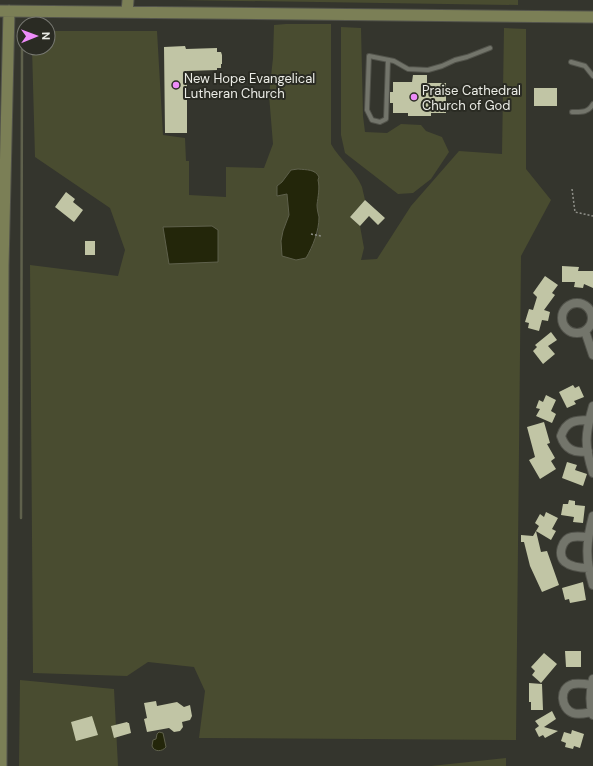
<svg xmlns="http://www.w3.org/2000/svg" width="593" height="766" viewBox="0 0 593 766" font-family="'DM Sans',sans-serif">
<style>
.green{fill:#494c30;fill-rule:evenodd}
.water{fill:#23260a;stroke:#5f614c}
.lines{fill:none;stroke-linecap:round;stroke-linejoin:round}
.stream{stroke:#5f614c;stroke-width:2.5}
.building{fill:#c1c5a5}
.lane-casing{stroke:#52534b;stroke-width:6}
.street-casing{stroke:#52534b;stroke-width:10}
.secondary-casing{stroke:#52534b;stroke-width:13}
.path{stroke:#8f9089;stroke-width:1.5;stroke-dasharray:2 2;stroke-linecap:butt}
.lane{stroke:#73756b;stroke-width:4}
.street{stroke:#73756b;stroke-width:8}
.secondary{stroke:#7b7f56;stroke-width:11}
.poi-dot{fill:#ed8cf9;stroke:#2a2b23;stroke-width:1.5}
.labels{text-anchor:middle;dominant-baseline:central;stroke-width:4;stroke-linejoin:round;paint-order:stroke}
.poi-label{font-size:13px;fill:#ebece6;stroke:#2a2b23;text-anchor:start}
</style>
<rect width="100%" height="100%" fill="#34352d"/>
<!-- green -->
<path class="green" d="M 178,0 L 518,0 L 518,5 Z
M 286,24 L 331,24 L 331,144 C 339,159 356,171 362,187 C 363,191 364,196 365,200 L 350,217 L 360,226 L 364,248 L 361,260 L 377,259 L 411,206 L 459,151 L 502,154 L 504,28 L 526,29 L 526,169 L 551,200 L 521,256 L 516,740 L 199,738 L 205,691 L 194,667 L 148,662 L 127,676 L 33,673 L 30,265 L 118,276 L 125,250 L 110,208 L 35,157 L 32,48 L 48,48 L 48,31 L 157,31 L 163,135 L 185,138 L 186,161 L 189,161 L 189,195 L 226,197 L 226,167 L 264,168 L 273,144 L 269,95 L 273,58 L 274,25 ZM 291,170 L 319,185 L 317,208 L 319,217 L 318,233 L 314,240 L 311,250 L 283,231 L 289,215 L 287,194 L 277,196 L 277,186 L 282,182 Z
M 341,27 L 361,28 L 363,116 L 365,132 L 387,133 L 401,124 L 421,125 L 426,131 L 442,137 L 449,152 L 431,179 L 413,193 L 398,194 L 345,153 L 341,135 Z
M 20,680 L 114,689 L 118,766 L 19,766 Z
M 506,758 L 506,766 L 431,766 Z"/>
<!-- water -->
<path class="water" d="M 298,169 C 307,170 315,169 319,177 L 318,180 C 320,188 318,196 317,205 C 317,209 318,213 319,217 C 319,231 313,246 306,258 L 296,260 L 282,256 L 281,241 L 283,231 L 289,215 L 287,194 L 277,196 L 277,186 L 282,182 L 291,170 Z
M 212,226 L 218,230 L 218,262 L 169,264 L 163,227 Z
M 159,732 L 163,733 L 166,747 C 162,752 154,752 152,746 L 153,740 L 156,739 L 157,734 Z"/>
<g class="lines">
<!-- stream -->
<path class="stream" d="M 21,518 L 22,49"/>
</g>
<!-- building -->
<path class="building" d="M 185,46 L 186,49 L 217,48 L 217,52 L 221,52 L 222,55 L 222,64 L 221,64 L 221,68 L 217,68 L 217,70 L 187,71 L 187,133 L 165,133 L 164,47 Z
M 413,75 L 427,75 L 427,83 L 446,83 L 446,113 L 431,113 L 431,116 L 408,116 L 408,113 L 393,113 L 393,103 L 390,103 L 390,92 L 393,92 L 393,82 L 412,82 Z
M 534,88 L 557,88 L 557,106 L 534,106 Z
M 66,192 L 75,199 L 73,202 L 83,210 L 74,222 L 55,207 Z
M 365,200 L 385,218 L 378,225 L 369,216 L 360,226 L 350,217 Z
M 85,241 L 95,241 L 95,255 L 85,255 Z
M 562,266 L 579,267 L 578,271 L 593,271 L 593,288 L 584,284 L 583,288 L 574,287 L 575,282 L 562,282 Z
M 545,276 L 558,285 L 552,293 L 555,295 L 544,310 L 550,312 L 548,321 L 542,320 L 539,331 L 528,328 L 529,323 L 525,322 L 529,309 L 533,310 L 537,297 L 533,293 Z
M 551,332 L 557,340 L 548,346 L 555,354 L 543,364 L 533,351 L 537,347 L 535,345 Z
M 573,385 L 575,388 L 579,386 L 584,397 L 574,401 L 576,404 L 567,408 L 559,392 Z
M 546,395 L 556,400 L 551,411 L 556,414 L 552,423 L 536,416 L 540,409 L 536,408 L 539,400 L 543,402 Z
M 544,422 L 550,443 L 547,444 L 555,458 L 551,461 L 556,469 L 540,479 L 529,460 L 535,457 L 527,427 Z
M 567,462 L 577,465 L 575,470 L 587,474 L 583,486 L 562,478 Z
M 569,500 L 575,501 L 575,505 L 585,506 L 583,523 L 573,522 L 574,517 L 561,515 L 563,504 L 568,504 Z
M 546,512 L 558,518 L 552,529 L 556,531 L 551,540 L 536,531 L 541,552 L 547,551 L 559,585 L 542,592 L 530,566 L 524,542 L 521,542 L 521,535 L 533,536 L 539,526 L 535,523 L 540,514 L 544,517 Z
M 583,582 L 586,600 L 570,603 L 569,599 L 565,600 L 562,588 Z
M 565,651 L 581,651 L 581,667 L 566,667 Z
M 544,653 L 557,664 L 541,683 L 532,675 L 535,671 L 531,667 Z
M 529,683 L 542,684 L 543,710 L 531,710 L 531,702 L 529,702 Z
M 156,701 L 157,706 L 177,702 L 184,707 L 190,705 L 192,716 L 190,720 L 182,722 L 183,727 L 180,731 L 174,732 L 169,728 L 147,732 L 144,719 L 147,718 L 144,703 Z
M 552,711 L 556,719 L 544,727 L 558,731 L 545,738 L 543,735 L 539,737 L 535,729 L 539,726 L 535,721 Z
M 92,716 L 98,735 L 76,741 L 71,722 Z
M 127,722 L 128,723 L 129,723 L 131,733 L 114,738 L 111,726 Z
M 572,730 L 584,734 L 580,748 L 574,746 L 573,749 L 565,747 L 566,743 L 561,741 L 564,732 L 571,734 Z"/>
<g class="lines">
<!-- lane casing -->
<g class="lane-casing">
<path id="lane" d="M 388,60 L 386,119 L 380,122 L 372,120 L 367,110 L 369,56 L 394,61 L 408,69 L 428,70 L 442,66 L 455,60 L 467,57 L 490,48
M 571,62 L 585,66 L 593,76
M 572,112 C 581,112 588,113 593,104"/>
</g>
<!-- street casing -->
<g class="street-casing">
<path id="street" d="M562 318a15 15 0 1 1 30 0a15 15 0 1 1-30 0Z
M 585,331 L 593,355
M 593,406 C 585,434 584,445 593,473
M 588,451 C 575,454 565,449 561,436 C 566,421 575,420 589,420
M 593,516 C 586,542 585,559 593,585
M 588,537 C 583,537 577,536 572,537 C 562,539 557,555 565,562 C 571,567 581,568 589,568
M 593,679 C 590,691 589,703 593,715
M 592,685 C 586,684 579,683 573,684 C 558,688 561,709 573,713 C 579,715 586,713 592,712"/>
</g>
<!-- secondary casing -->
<g class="secondary-casing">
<path id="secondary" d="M 0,11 L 593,17
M 127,12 L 128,0
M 1,766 L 3,266 L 9,11"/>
</g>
<!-- path -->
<path class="path" d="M 572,189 L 575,212 L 593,216
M 311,234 L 321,236"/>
<!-- lane -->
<use href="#lane" class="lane"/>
<!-- street -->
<use href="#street" class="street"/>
<!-- secondary -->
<use href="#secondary" class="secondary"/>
</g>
<!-- markers -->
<g class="poi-dot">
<circle cx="176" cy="85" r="4"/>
<circle cx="414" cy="97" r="4"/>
</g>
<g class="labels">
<!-- poi labels -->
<g class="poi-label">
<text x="184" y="78">New Hope Evangelical<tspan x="184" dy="15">Lutheran Church</tspan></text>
<text x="422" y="90">Praise Cathedral<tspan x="422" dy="15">Church of God</tspan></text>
</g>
</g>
<!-- north arrow -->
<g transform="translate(36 36) rotate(89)"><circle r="19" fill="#2a2b23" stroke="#777871"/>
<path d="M0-3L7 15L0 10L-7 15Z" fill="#ed8cf9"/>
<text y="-6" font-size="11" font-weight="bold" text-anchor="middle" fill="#ebece6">N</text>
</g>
</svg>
